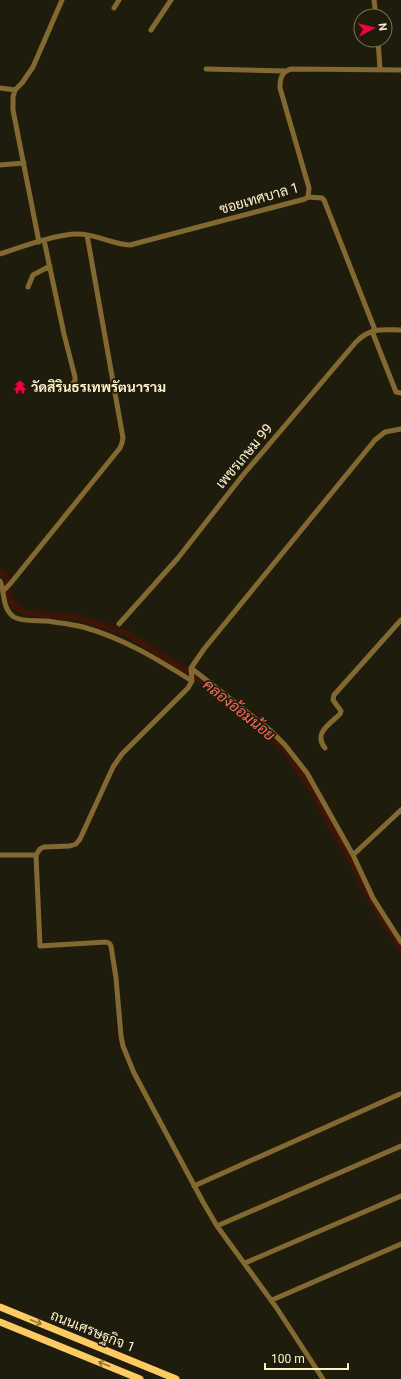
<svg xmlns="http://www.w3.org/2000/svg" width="401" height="1379" viewBox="0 0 401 1379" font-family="Roboto,Sarabun,sans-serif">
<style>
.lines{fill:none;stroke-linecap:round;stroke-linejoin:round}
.canal{stroke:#3e1505;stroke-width:6}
.street{stroke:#826932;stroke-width:5}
.secondary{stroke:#ffca61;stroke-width:7}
.oneway{stroke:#907336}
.labels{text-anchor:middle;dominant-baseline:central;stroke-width:3.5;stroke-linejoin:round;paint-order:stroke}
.street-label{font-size:14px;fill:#fff2ca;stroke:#201c0b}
.poi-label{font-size:14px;font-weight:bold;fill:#fff2ca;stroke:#201c0b;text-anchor:start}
.water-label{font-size:15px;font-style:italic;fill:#ff6958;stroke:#201c0b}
</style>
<rect width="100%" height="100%" fill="#201c0b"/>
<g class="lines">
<!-- canal -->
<path class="canal" d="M 0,571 L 5,575 L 7,579 L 8,595 L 13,605 L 23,612 L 43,615 L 75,617 L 126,633 L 207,684
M 224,697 L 252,720 L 284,748 L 316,797 L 330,824 L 354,865 L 364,889 L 401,949"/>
<!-- street -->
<path class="street" d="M 374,0 L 376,16
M 114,8 L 119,0
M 151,30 L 171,0
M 378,40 L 380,69
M 206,69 L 285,71
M 0,88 L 15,90
M 0,165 L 24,163
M 308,197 L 322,198 L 324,200 L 375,330
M 44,240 L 64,334 L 75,377 L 75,381 L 70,386
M 39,242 L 13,110 L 13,97 L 15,90 L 22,83 L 33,67 L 62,0
M 0,254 C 21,247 56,234 78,234 C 96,234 112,244 130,245 L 305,199 L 308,197 L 309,188 L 280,88 C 280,79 281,72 291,69 L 401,70
M 28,287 L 33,275 L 50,266
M 372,331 L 396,392 L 401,393
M 0,581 C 5,593 2,609 14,617 C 22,622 37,620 47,621 C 59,623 71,624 83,627 C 123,638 157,659 192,681
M 3,591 L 10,584 L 120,448 L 122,443 L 123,438 L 87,235
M 119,624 L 178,558 L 243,475 L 356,342 C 371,327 382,330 401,330
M 191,668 L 271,731 L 285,745 L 307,773 L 353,855 L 373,898 L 401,942
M 325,748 C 313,733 330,724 340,714 L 341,711 L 333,700 L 334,695 L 401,620
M 0,855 L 36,855
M 353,855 L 401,810
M 194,1186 L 400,1094
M 217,1226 L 401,1146
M 245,1263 L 401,1196
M 272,1300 L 401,1244
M 323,1379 L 276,1307 L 217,1226 L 203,1202 L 134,1073 L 123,1046 L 121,1036 L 116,978 L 111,946 L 109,943 L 106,942 L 40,946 L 36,855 L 40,849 L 44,847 L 70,846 L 76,844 L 80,839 L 113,767 L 122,754 L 188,688 L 192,681 L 191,668 L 204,649 L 375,440 L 385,432 L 401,429"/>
<!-- secondary -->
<path class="secondary" d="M 0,1307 L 176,1379
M 0,1322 L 140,1379"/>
</g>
<!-- one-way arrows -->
<defs><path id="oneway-shaft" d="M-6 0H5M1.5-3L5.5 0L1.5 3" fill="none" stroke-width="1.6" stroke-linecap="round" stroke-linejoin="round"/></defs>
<g class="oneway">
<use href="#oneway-shaft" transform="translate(36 1322) rotate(22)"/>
<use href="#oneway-shaft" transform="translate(104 1364) rotate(-158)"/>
</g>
<!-- icons -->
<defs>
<g id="temple-bare" transform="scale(1.08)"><path d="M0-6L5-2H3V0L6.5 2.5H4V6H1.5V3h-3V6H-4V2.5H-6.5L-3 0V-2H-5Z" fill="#f5003f" stroke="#201c0b" stroke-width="2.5" paint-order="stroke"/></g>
</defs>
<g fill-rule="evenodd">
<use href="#temple-bare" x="20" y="387"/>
</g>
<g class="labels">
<!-- street labels -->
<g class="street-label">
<text transform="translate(259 198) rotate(-16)">ซอยเทศบาล 1</text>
<text transform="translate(244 456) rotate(-50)">เพชรเกษม 99</text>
<text transform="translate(93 1331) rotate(22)">ถนนเศรษฐกิจ 1</text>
</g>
<!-- poi labels -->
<g class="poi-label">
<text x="31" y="387">วัดสิรินธรเทพรัตนาราม</text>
</g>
<!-- water labels -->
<g class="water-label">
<text transform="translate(239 710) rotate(39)">คลองอ้อมน้อย</text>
</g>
</g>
<!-- north arrow -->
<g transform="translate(373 28) rotate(83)"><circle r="19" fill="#201c0b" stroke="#797257"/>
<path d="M0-3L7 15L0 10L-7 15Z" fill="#f5003f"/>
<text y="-6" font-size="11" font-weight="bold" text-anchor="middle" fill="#fff2ca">N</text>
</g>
<!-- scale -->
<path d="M265 1363v6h83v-6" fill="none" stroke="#fff2ca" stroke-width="2"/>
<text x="271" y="1363" font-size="12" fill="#fff2ca" stroke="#201c0b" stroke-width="3" paint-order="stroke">100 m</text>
</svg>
